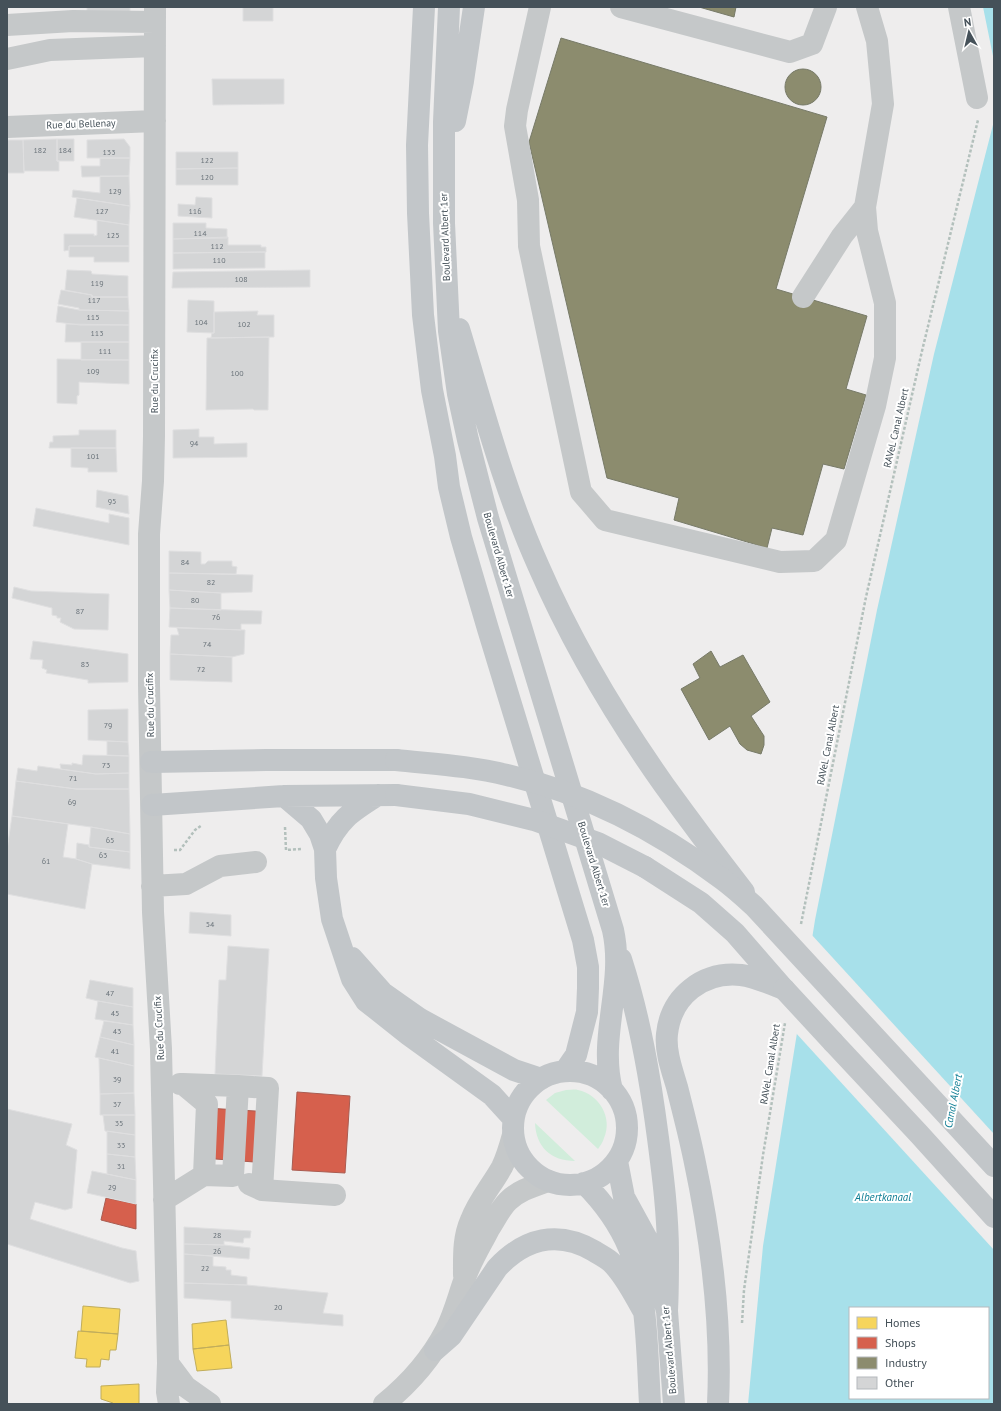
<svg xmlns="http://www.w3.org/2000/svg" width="1001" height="1411" viewBox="0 0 1001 1411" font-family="'PT Sans',sans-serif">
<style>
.green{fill:#d1eddb}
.water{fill:#a7e0ea;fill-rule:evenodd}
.pier{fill:#eeeded}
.homes{fill:#f6d55c;stroke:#c1ad5b}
.shops{fill:#d6604d;stroke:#aa5c51}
.industry{fill:#8c8c6e;stroke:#777a68}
.building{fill:#d4d5d6;stroke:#dfdfe0}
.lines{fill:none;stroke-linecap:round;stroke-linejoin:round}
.path{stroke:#b3c0bc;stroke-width:2.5;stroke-dasharray:3 2;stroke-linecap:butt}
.minor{stroke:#c5c8c9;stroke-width:22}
.major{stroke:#c2c6c9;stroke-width:22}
.major-bridge{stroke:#c2c6c9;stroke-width:22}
.labels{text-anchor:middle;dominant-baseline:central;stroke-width:4;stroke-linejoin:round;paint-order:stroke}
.number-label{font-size:8px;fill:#6a737a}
.street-label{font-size:10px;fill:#455159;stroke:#fff}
.water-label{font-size:11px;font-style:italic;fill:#0f7e94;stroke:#fff}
</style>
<rect width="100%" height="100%" fill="#eeeded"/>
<!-- green -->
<path class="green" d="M 566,1090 C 570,1090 574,1089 578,1090 C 599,1094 613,1118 604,1138 C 603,1142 600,1146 598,1149 L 546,1100 L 555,1093 Z
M 535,1123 L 575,1161 C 551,1161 536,1147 535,1123 Z"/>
<!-- water -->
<path class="water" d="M 983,7 L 994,7 L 994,61 Z
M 994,121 L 994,1404 L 748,1404 L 763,1246 L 815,920 L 877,610 L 934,354 ZM 850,1308 L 988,1308 L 988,1398 L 850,1398 Z"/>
<!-- pier -->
<path class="pier" d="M 811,934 L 994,1134 L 994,1250 L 795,1032 Z"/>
<!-- homes -->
<path class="homes" d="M 83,1306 L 120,1309 L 118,1334 L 81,1331 Z
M 226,1320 L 229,1345 L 193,1349 L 192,1324 Z
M 78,1331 L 118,1334 L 116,1350 L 110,1350 L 109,1360 L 101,1359 L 100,1367 L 86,1367 L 87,1359 L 75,1358 Z
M 229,1345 L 232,1368 L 197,1371 L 193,1349 Z
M 139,1384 L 139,1404 L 112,1404 L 113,1403 L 101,1399 L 101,1386 Z"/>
<!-- shops -->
<path class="shops" d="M 297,1092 L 350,1096 L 345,1173 L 292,1170 Z
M 206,1108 L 271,1112 L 267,1163 L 203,1158 Z
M 106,1198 L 136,1204 L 136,1229 L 101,1220 Z"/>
<!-- industry -->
<path class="industry" d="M 699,7 L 736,7 L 734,17 Z
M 561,38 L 827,117 L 776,289 L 867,316 L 846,389 L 866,395 L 844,469 L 823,464 L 803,535 L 772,528 L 767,548 L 674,520 L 679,498 L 607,478 L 529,142 Z
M785 87a18 18 0 1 1 36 0a18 18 0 1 1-36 0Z
M 711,651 L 720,667 L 743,655 L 770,702 L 751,716 L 764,736 L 764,745 L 761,754 L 747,750 L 740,744 L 730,726 L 709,740 L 681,689 L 700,678 L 693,664 Z"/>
<!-- building -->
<path class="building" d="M 87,7 L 130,7 L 130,13 L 87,13 Z
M 243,7 L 273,7 L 273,21 L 243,21 Z
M 212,79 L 284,79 L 284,104 L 213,105 Z
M 57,139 L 57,161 L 59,161 L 59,171 L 24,171 L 23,140 Z
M 57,139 L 74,139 L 74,161 L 57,161 Z
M 124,139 L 130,147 L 130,158 L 87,158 L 87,140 Z
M 7,140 L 23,140 L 24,173 L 7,173 Z
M 176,152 L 238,152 L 238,168 L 176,169 Z
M 100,158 L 130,158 L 129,176 L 82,177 L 81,166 L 100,166 Z
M 238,168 L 238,185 L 176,185 L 176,169 Z
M 100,176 L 129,176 L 130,206 L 72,197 L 73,190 L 100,193 Z
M 196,197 L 212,198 L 212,218 L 178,216 L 178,204 L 195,205 Z
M 77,198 L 130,206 L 129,225 L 74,217 Z
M 97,220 L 129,225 L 129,246 L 69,246 L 69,250 L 64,251 L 64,234 L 94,234 L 94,236 L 97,235 Z
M 173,223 L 206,223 L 206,228 L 227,229 L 227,238 L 173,239 Z
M 228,237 L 228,245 L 261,245 L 261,247 L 266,247 L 266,252 L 173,253 L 173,239 Z
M 69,246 L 129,246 L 129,262 L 94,262 L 94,257 L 69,257 Z
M 265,252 L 265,268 L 173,269 L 173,253 Z
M 67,270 L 91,271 L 92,274 L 128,276 L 128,297 L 92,297 L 92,295 L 65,290 Z
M 310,270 L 310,287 L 172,288 L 173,272 Z
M 61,290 L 92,295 L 92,297 L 128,297 L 129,311 L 79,310 L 79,308 L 58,304 Z
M 188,300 L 214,301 L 214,333 L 187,332 Z
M 58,306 L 79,310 L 129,311 L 129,325 L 80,325 L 56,322 Z
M 258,311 L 257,315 L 274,315 L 274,337 L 211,338 L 212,333 L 214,333 L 214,312 Z
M 66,324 L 129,325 L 129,342 L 65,342 Z
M 269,337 L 268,410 L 254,410 L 253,409 L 206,410 L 207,338 Z
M 81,342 L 129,342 L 129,360 L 81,360 Z
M 57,359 L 129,360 L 129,384 L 79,382 L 79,395 L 77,396 L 77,404 L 57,403 Z
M 199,429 L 199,437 L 214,437 L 214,444 L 247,443 L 247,457 L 173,458 L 173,430 Z
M 79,430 L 116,430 L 116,448 L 49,448 L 50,442 L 53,442 L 53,436 L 79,435 Z
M 71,448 L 116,448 L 117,472 L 88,472 L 88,468 L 71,467 Z
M 97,490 L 128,496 L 129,514 L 96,507 Z
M 36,508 L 109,523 L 109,514 L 129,518 L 129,545 L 33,526 Z
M 169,551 L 201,552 L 201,564 L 205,564 L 208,561 L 232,561 L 232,566 L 237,567 L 236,574 L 169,573 Z
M 169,573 L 253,575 L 252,592 L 221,593 L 169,590 Z
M 14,587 L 31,591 L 109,594 L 108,630 L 74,629 L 60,622 L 61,618 L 57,618 L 57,616 L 52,615 L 52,608 L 12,598 Z
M 169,590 L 221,593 L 221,610 L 170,608 Z
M 170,608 L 262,611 L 261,624 L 241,624 L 241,630 L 169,627 Z
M 177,628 L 245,630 L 244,654 L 232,657 L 170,654 L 171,635 L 179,635 Z
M 33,641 L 128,654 L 128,682 L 88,683 L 88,680 L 46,673 L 47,670 L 42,668 L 43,660 L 30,659 Z
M 170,654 L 232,657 L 232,682 L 170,680 Z
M 128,709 L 128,742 L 88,740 L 88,710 Z
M 107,741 L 128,742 L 129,756 L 107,755 Z
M 83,755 L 129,756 L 129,773 L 96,774 L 61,769 L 60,764 L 72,765 L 72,763 L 82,765 Z
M 38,766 L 96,774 L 129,773 L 129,789 L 76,789 L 16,781 L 18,768 L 37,771 Z
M 16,781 L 76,789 L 129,789 L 130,834 L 91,827 L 12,816 Z
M 12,816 L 68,824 L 63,857 L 76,859 L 92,864 L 85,909 L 7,894 L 7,850 Z
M 91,827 L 130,834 L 130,852 L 89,847 Z
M 77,843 L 89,845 L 89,847 L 130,852 L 130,869 L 92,864 L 76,859 Z
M 190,912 L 231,915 L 231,936 L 189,933 Z
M 228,946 L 269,949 L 262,1076 L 215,1074 L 219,980 L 226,980 Z
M 90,980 L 133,988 L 133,1007 L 98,1001 L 86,998 Z
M 98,1001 L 133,1007 L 133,1025 L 95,1019 Z
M 104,1021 L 133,1025 L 134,1045 L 100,1037 Z
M 100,1037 L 134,1045 L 134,1066 L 95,1057 Z
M 99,1058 L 134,1066 L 134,1093 L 100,1094 Z
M 134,1093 L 135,1115 L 100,1115 L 100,1094 Z
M 7,1109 L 72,1124 L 66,1145 L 77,1150 L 72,1208 L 65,1210 L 35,1202 L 30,1219 L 122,1248 L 136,1251 L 139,1281 L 130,1283 L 7,1244 Z
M 103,1115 L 135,1115 L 135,1135 L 105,1131 Z
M 107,1131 L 135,1135 L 135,1157 L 107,1154 Z
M 107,1154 L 135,1157 L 136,1180 L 107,1174 Z
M 92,1171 L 136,1180 L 136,1204 L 87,1193 Z
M 184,1227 L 251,1231 L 250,1238 L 244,1238 L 243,1243 L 224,1241 L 224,1245 L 184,1244 Z
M 184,1244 L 224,1245 L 250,1248 L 249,1259 L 184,1254 Z
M 184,1254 L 213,1256 L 213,1266 L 226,1267 L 226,1270 L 231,1270 L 231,1275 L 247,1277 L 247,1285 L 184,1283 Z
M 184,1283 L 247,1285 L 328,1293 L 323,1313 L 343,1315 L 343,1326 L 231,1318 L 231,1301 L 184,1298 Z"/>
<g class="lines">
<!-- path -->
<path class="path" d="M 285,827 L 286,850 L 301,849
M 174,850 L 180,850 L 195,830 L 202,825
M 801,924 L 866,597 L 922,351 L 978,120
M 742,1323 L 744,1290 L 763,1155 L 785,1023"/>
<!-- minor -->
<path class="minor" d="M 155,7 L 154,436 L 153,481 L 149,534 L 149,685 L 153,912 L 161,1049 L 168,1363 L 167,1392 L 169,1404
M 540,7 L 517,110 L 515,126 L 528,200 L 529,246 L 581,492 L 605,520 L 780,562 L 814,561 L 836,540 L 875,406 L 885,358 L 885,303 L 867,231 L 865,207
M 621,7 L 790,52 L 812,44 L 826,7
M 959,7 L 977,98
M 7,25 L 73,21 L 155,22
M 7,59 L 50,50 L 155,46
M 7,127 L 155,121
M 803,297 L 842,236 L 865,207 L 883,104 L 877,41 L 867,7
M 152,886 L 186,884 L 220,866 L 256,862
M 183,1084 L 238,1086 L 233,1176 L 204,1175
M 238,1086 L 268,1088 L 262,1190
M 249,1184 L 262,1190 L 335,1195
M 164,1200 L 204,1175 L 207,1104 L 183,1084 L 180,1084
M 464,1275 C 464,1256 463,1238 471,1220 C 478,1201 492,1185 502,1167 C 507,1157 510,1146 513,1135
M 168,1363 L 186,1387 L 210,1404
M 384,1404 C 410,1383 431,1359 446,1330 C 454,1314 458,1298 464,1281 C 469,1264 481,1245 489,1229 C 495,1220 500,1209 508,1201 C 519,1190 534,1186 548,1181"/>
<!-- major -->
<path class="major" d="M 424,7 L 417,145 L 418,213 L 423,315 L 432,390 L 445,456 L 449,487 L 461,537 L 488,629 L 583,940 L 588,967 L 588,988 L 587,1012 L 576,1055 L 565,1071
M 449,7 L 444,122 L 444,223 L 449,331 L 458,394 L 468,440 L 488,518 L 613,930 C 625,984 598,1036 612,1090
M 455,121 L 463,81 L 474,7
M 459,329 C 483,408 504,489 538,565 C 571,641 616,717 664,785 C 690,821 717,857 744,892
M 151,762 L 266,760 L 396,760
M 284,796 L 311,819 L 320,834 L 325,849 L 326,878 L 332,919 L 352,979 L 366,1001 L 409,1035 L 492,1095 L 513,1118
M 152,805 L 284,796 L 396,795
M 325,849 C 339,819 351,812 378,795
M 645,867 L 701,903 L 735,933 L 782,987
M 352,958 L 383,993 L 400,1005 L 420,1019 L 514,1070 L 541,1079
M 621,959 C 640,1018 650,1077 658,1138 C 663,1176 668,1215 668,1254 C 668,1273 668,1292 667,1311
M 833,1042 L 919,1134 L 994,1217
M513 1128a57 57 0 1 1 114 0a57 57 0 1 1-114 0Z
M 617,1161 L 624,1197 L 647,1239 L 667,1311 L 674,1404
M 584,1183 C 603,1202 619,1224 629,1248 C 648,1294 647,1355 650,1404
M 435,1350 L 451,1336 L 497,1268 C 525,1238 558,1230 594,1251 C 600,1255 607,1258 612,1263 C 626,1277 634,1295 644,1312
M 718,1404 C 722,1322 711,1238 694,1158 C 689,1134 683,1111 677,1087 C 672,1070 665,1051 667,1034 C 671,996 703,971 741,975 C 756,977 770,984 784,989"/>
<!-- major-bridge -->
<path class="major-bridge" d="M 396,760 C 433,764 471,766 507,775 C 585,793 658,831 722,879 C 733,887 744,897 754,906 L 994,1166
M 396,795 L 469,804 L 534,820 L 598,843 L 645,867
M 784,989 L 833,1042"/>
</g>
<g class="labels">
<!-- number labels -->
<g class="number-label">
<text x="40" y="150">182</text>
<text x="65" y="150">184</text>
<text x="109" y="152">133</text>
<text x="207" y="160">122</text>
<text x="207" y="177">120</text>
<text x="115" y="191">129</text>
<text x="102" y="211">127</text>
<text x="195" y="211">116</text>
<text x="200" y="233">114</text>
<text x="113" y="235">125</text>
<text x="217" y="246">112</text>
<text x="219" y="260">110</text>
<text x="241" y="279">108</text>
<text x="97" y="283">119</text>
<text x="94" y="300">117</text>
<text x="93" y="317">115</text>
<text x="201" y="322">104</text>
<text x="244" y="324">102</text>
<text x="97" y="333">113</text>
<text x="105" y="351">111</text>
<text x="93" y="371">109</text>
<text x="237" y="373">100</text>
<text x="194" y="443">94</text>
<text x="93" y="456">101</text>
<text x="112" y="501">95</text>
<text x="185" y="562">84</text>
<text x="211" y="582">82</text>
<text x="195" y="600">80</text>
<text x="80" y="611">87</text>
<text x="216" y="617">76</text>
<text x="207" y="644">74</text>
<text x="85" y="664">83</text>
<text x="201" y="669">72</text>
<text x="108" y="725">79</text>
<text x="106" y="765">73</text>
<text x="73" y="778">71</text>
<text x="72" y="802">69</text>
<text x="110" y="840">65</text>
<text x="103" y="855">63</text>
<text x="46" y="861">61</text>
<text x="210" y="924">54</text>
<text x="110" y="993">47</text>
<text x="115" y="1013">45</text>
<text x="117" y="1031">43</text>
<text x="115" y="1051">41</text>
<text x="117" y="1079">39</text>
<text x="117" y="1104">37</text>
<text x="119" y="1123">35</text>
<text x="121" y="1145">33</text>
<text x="121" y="1166">31</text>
<text x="112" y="1187">29</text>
<text x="217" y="1235">28</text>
<text x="217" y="1251">26</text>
<text x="205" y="1268">22</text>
<text x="278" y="1307">20</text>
</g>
<!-- street labels -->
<g class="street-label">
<text transform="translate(81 124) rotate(-2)">Rue du Bellenay</text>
<text transform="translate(445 237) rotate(-92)">Boulevard Albert 1er</text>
<text transform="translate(154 381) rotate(-90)">Rue du Crucifix</text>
<text transform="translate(896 428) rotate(-77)">RAVeL Canal Albert</text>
<text transform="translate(499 555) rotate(74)">Boulevard Albert 1er</text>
<text transform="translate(150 705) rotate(-91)">Rue du Crucifix</text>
<text transform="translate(828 745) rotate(-79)">RAVeL Canal Albert</text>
<text transform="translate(594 864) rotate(73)">Boulevard Albert 1er</text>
<text transform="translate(159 1028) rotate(-93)">Rue du Crucifix</text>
<text transform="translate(770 1064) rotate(-81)">RAVeL Canal Albert</text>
<text transform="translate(669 1350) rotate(-95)">Boulevard Albert 1er</text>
</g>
<!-- water labels -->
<g class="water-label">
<text transform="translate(953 1101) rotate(-79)">Canal Albert</text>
<text x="883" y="1197">Albertkanaal</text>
</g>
</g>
<!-- border -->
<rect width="1001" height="1411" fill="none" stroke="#455159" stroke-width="16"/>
<!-- legend -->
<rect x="849" y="1307" width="140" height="92" fill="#ffffff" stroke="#b5b9bd"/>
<rect x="857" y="1317" width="20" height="12" fill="#f6d55c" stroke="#b5b9bd"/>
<text x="885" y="1327" font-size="12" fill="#455159">Homes</text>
<rect x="857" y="1337" width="20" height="12" fill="#d6604d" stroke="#b5b9bd"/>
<text x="885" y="1347" font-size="12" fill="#455159">Shops</text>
<rect x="857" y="1357" width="20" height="12" fill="#8c8c6e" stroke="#b5b9bd"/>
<text x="885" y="1367" font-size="12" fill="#455159">Industry</text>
<rect x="857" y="1377" width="20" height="12" fill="#d4d5d6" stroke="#b5b9bd"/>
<text x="885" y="1387" font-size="12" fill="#455159">Other</text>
<!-- north arrow -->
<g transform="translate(969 32) rotate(352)" stroke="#ffffff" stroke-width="3" paint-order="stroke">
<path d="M0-3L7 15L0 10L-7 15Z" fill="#455159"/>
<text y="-6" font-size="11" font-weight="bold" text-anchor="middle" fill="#455159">N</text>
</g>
</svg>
